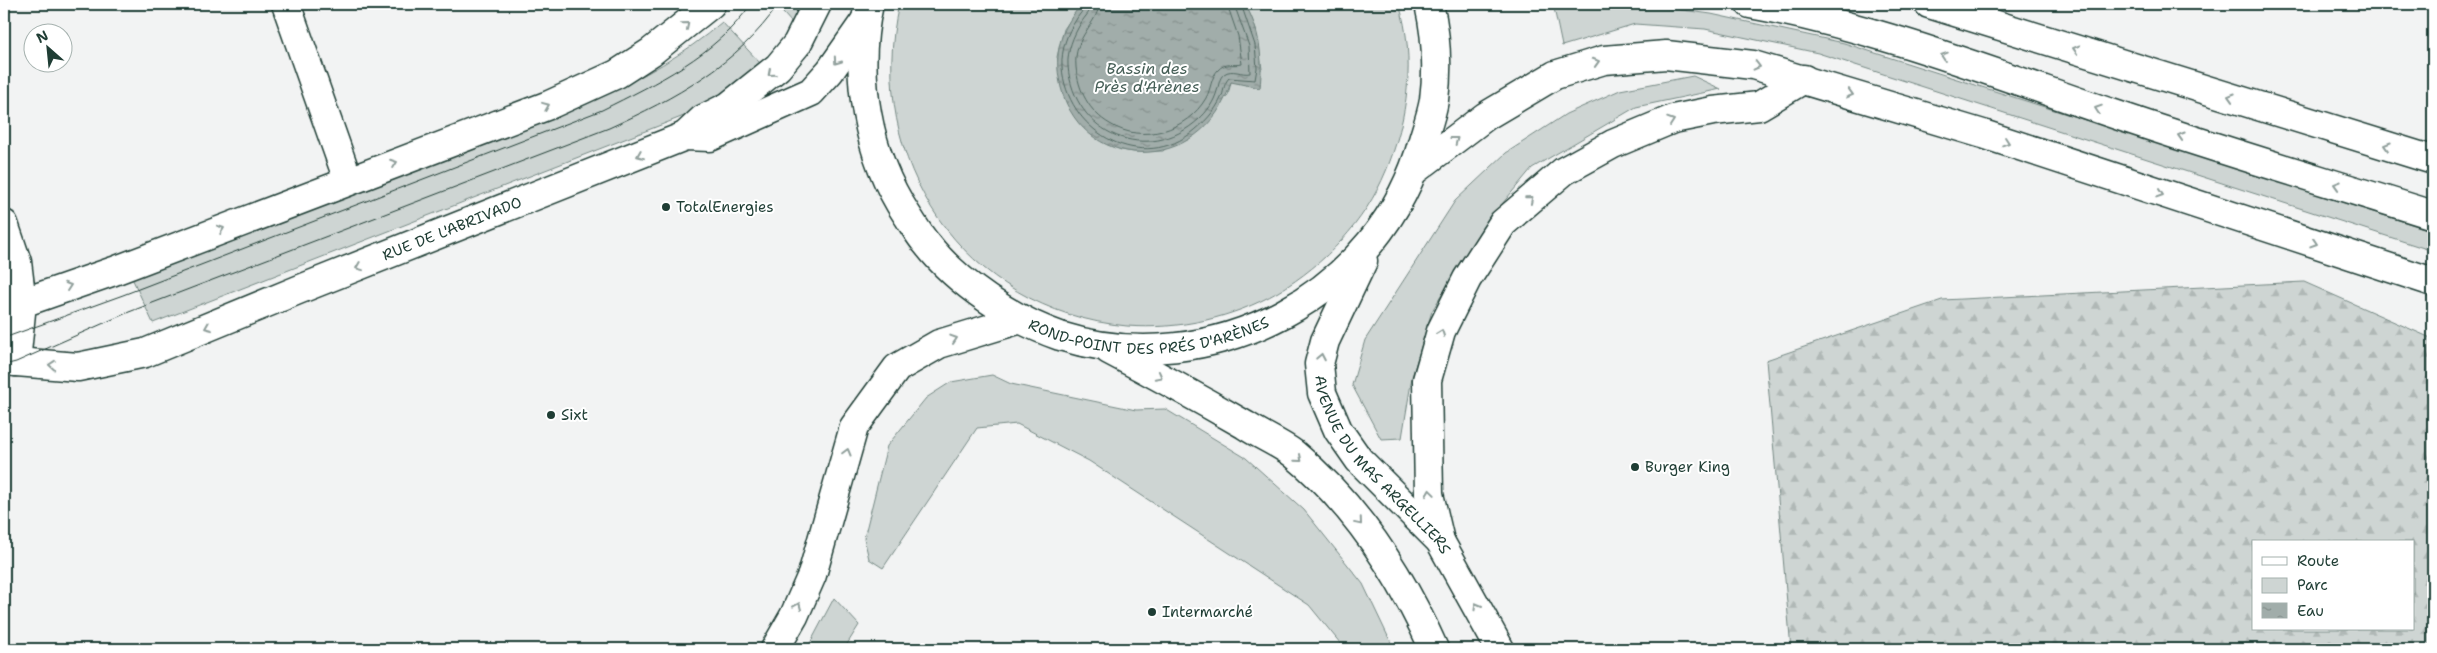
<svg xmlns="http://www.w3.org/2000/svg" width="2437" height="653" viewBox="0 0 2437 653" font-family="'Shantell Sans',sans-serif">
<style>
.green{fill:#ced5d3;stroke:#768984}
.forest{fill:url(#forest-firs);stroke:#768984;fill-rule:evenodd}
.water{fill:url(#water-ripples);stroke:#6d807b}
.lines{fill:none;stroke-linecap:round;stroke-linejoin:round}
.shore{stroke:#536a63;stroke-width:1}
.minor-casing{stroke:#1f3d34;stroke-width:31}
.major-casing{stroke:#1f3d34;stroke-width:31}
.minor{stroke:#fff;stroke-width:28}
.major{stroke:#fff;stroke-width:28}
.tram{stroke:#1f3d34;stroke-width:1}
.oneway{stroke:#8f9e9a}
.poi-dot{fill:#1f3d34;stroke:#fff;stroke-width:2}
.labels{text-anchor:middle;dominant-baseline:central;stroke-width:4;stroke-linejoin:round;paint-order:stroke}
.poi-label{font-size:15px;fill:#1f3d34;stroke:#fff;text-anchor:start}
.street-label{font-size:15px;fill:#1f3d34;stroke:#fff}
.water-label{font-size:16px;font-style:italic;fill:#465f57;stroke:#fff}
</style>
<defs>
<pattern id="forest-firs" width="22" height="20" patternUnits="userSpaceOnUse" patternTransform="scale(1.25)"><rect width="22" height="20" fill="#ced5d3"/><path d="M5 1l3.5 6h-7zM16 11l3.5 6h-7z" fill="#b0b8b6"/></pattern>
<pattern id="water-ripples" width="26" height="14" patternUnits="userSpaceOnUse" patternTransform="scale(1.25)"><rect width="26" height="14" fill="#a1adaa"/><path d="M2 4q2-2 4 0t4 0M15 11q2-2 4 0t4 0" fill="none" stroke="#838e8b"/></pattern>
</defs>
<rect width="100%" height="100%" fill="#f2f3f3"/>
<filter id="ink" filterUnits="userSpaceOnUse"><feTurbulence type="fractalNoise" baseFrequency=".02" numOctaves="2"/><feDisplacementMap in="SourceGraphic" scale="10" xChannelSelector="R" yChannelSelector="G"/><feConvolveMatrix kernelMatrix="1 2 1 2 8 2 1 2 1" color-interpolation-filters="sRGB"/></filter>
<g filter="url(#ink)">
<!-- green -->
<path class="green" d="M 775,4 L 805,4 L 792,23 Z
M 899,4 L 1082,4 L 1064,29 L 1057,57 L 1079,123 L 1098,139 L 1121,150 L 1134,152 L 1163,151 L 1228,95 L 1231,82 L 1262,69 L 1256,30 L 1245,4 L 1399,4 C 1416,58 1408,119 1386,171 C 1365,222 1325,264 1278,292 C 1233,318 1179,330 1127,326 C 964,311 863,161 899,4 Z
M 1640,4 L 1711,14 L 1844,43 L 2433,231 L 2433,251 L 1818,53 L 1705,29 L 1635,24 L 1562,46 L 1554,8 Z
M 722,22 L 760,63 L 725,91 L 689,114 L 153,323 L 132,278 L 597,98 C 643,77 684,55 722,22 Z
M 1693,76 L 1721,89 L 1636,107 L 1532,168 L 1482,228 L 1432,311 L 1412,377 L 1402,438 L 1381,439 L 1352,385 L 1365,340 L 1455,201 L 1506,153 L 1566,114 L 1620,90 Z
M 992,375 L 1011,384 L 1136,410 L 1165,409 L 1246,458 L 1304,510 L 1363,584 L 1394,649 L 1345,649 L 1309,605 L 1089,461 L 1017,424 L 977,428 L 883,568 L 869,559 L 864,538 L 887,446 L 926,398 L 951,382 Z
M 834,598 L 859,625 L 844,649 L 807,649 Z"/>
<!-- forest -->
<path class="forest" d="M 2304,282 L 2433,339 L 2433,649 L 1791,649 L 1766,360 L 1942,300 ZM 2253,542 L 2413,542 L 2413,629 L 2253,629 Z"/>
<!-- water -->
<path class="water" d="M 1082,4 L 1245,4 C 1260,30 1263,58 1260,88 L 1231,82 C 1204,177 1075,176 1059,78 C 1054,49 1063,25 1082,4 Z"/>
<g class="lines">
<!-- shore -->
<path class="shore" d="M 1085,4 C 1085,10 1079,14 1076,20 C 1067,33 1061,50 1062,67 C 1066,129 1136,173 1190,134 C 1204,123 1215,112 1222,96 C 1224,90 1224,83 1229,78 L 1255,80 L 1257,68 L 1255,45 L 1241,4
M 1092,4 C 1091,12 1085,16 1081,23 C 1073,36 1067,51 1068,66 C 1073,134 1148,166 1199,119 C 1207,112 1214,102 1217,91 C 1219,85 1219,78 1224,74 C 1232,68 1242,75 1250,73 L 1249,46 L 1234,4
M 1099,4 C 1098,24 1073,36 1076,67 C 1078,90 1089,112 1110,124 C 1142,144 1187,131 1206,98 C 1211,89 1211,77 1218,70 C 1225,62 1234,66 1242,64 L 1238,36 L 1227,4"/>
<!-- minor casing -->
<g class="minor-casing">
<path id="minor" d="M 286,4 L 348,180
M 4,224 L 17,262 L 22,303 L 16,362
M 22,303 L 114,271 L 549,105 L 617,74 L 651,52 L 711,4"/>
</g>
<!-- major casing -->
<g class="major-casing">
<g id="major">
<path id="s1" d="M 869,4 C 853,74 867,155 907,215 C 913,224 919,235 927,244 C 958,284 1013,320 1060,336 C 1212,384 1382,294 1423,140 C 1427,127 1432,113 1434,100 C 1438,69 1436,34 1429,4"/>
<path d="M 1750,4 C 1873,26 1991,72 2108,112 C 2216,149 2325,181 2433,215"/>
<path d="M 1929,4 L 2433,160"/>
<path d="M 685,136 L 703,119 L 729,106 L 778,67 L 797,44 L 817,4"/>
<path d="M 1416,169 L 1486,116 L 1555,75 L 1604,60 L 1666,55 L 1753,65 L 1983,134 L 2433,282"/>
<path id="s2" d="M 1363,261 L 1325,341 L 1319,364 L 1322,393 L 1338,430 L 1359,460 L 1440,541 L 1500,649"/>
<path d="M 1109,350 C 1155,374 1200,399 1245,425 C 1260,435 1279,443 1294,454 C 1357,506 1401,575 1434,649"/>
<path id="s3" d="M 4,361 L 78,367 L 145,353 L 298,290 L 685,136 L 710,137 L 811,92 L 830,71 L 865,21"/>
<path d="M 1440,541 L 1429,494 L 1427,380 L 1441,331 L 1467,279 L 1503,223 L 1564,171 L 1613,144 L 1673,119 L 1713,111 L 1759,106 L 1804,79"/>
<path d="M 775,649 L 794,616 L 812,575 L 854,427 L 897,368 L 939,344 L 1021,319"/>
</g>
</g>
<!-- minor -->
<use href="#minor" class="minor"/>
<!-- major -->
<use href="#major" class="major"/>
<!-- tram -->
<path class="tram" d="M 4,338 L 123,295 L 602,110 C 656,83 716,55 751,4
M 4,365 L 16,362 L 129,312 L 609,128 C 675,98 737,65 779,4"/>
</g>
<!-- one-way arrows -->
<defs><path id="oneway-chevron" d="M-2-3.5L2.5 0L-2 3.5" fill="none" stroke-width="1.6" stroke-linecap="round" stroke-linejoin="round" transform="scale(1.25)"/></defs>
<g class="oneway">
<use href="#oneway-chevron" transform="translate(686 25) rotate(-40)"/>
<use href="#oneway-chevron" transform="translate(2076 49) rotate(-163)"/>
<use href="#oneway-chevron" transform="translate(1944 56) rotate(-161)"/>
<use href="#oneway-chevron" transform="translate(837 61) rotate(125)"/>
<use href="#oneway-chevron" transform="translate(1596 62) rotate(-17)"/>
<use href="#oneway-chevron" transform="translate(1757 66) rotate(14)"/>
<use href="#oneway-chevron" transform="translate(771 73) rotate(139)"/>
<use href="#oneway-chevron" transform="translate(1850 94) rotate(17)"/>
<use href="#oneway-chevron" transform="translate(2231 97) rotate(-163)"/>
<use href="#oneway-chevron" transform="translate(546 106) rotate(-22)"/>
<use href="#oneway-chevron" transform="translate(2098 109) rotate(-161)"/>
<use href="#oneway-chevron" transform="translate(1671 121) rotate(-19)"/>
<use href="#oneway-chevron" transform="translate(2181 136) rotate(-163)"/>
<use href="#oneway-chevron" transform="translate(1455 140) rotate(-37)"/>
<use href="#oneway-chevron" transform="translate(2006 142) rotate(19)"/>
<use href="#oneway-chevron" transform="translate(2387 146) rotate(-163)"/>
<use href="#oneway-chevron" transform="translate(640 155) rotate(158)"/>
<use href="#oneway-chevron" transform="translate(394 163) rotate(-20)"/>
<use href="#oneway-chevron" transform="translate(2337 185) rotate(-163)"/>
<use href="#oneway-chevron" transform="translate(2160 194) rotate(18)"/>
<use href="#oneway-chevron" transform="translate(1530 199) rotate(-40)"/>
<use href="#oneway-chevron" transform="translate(221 229) rotate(-21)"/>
<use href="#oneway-chevron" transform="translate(2314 243) rotate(18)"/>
<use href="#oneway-chevron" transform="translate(359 267) rotate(158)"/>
<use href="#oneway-chevron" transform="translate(68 286) rotate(-19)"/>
<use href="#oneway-chevron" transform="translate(208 327) rotate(158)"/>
<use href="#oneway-chevron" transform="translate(1441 333) rotate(-70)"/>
<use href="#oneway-chevron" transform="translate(954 339) rotate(-18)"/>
<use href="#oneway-chevron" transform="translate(1321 357) rotate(-79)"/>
<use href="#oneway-chevron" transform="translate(52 365) rotate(-175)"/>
<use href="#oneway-chevron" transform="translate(1159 376) rotate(28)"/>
<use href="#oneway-chevron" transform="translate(847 452) rotate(-75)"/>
<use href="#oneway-chevron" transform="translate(1299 459) rotate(41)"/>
<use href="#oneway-chevron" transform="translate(1430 493) rotate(-98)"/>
<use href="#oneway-chevron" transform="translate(1359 522) rotate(50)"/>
<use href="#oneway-chevron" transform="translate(798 606) rotate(-67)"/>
<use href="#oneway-chevron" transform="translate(1477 606) rotate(-120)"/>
</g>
</g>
<!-- markers -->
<g class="poi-dot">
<circle cx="666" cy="207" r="5"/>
<circle cx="551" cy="415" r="5"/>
<circle cx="1635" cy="467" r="5"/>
<circle cx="1152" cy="612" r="5"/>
</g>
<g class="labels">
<!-- poi labels -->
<g class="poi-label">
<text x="676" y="207">TotalEnergies</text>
<text x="561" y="415">Sixt</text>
<text x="1645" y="467">Burger King</text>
<text x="1162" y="612">Intermarché</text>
</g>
<!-- street labels -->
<g class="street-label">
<text stroke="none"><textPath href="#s3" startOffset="474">RUE DE L'ABRIVADO</textPath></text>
<text stroke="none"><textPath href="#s1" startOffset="509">ROND-POINT DES PRÉS D'ARÈNES</textPath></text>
<text stroke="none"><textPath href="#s2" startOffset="235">AVENUE DU MAS ARGELLIERS</textPath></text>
</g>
<!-- water labels -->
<g class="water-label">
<text x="1147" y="68">Bassin des<tspan x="1147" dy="18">Près d'Arènes</tspan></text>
</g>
</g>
<!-- margin -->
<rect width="2437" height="653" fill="none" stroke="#fff" stroke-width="20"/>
<rect x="10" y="10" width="2417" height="633" fill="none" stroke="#1f3d34" stroke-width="2" filter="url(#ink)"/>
<!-- legend -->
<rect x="2252" y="540" width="162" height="90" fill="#ffffff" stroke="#a5b1ae"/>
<rect x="2262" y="557" width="25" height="8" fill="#ffffff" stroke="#a5b1ae"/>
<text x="2297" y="566" font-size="15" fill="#1f3d34">Route</text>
<rect x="2262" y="578" width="25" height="15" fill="#ced5d3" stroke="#a5b1ae"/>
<text x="2297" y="590" font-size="15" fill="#1f3d34">Parc</text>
<rect x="2262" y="603" width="25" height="15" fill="url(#water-ripples)" stroke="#a5b1ae"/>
<text x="2297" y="616" font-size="15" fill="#1f3d34">Eau</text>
<!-- north arrow -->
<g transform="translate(48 48) rotate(333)"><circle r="24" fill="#ffffff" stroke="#a5b1ae"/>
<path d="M0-4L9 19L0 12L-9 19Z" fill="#1f3d34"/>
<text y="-8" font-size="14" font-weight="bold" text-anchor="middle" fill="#1f3d34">N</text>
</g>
</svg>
